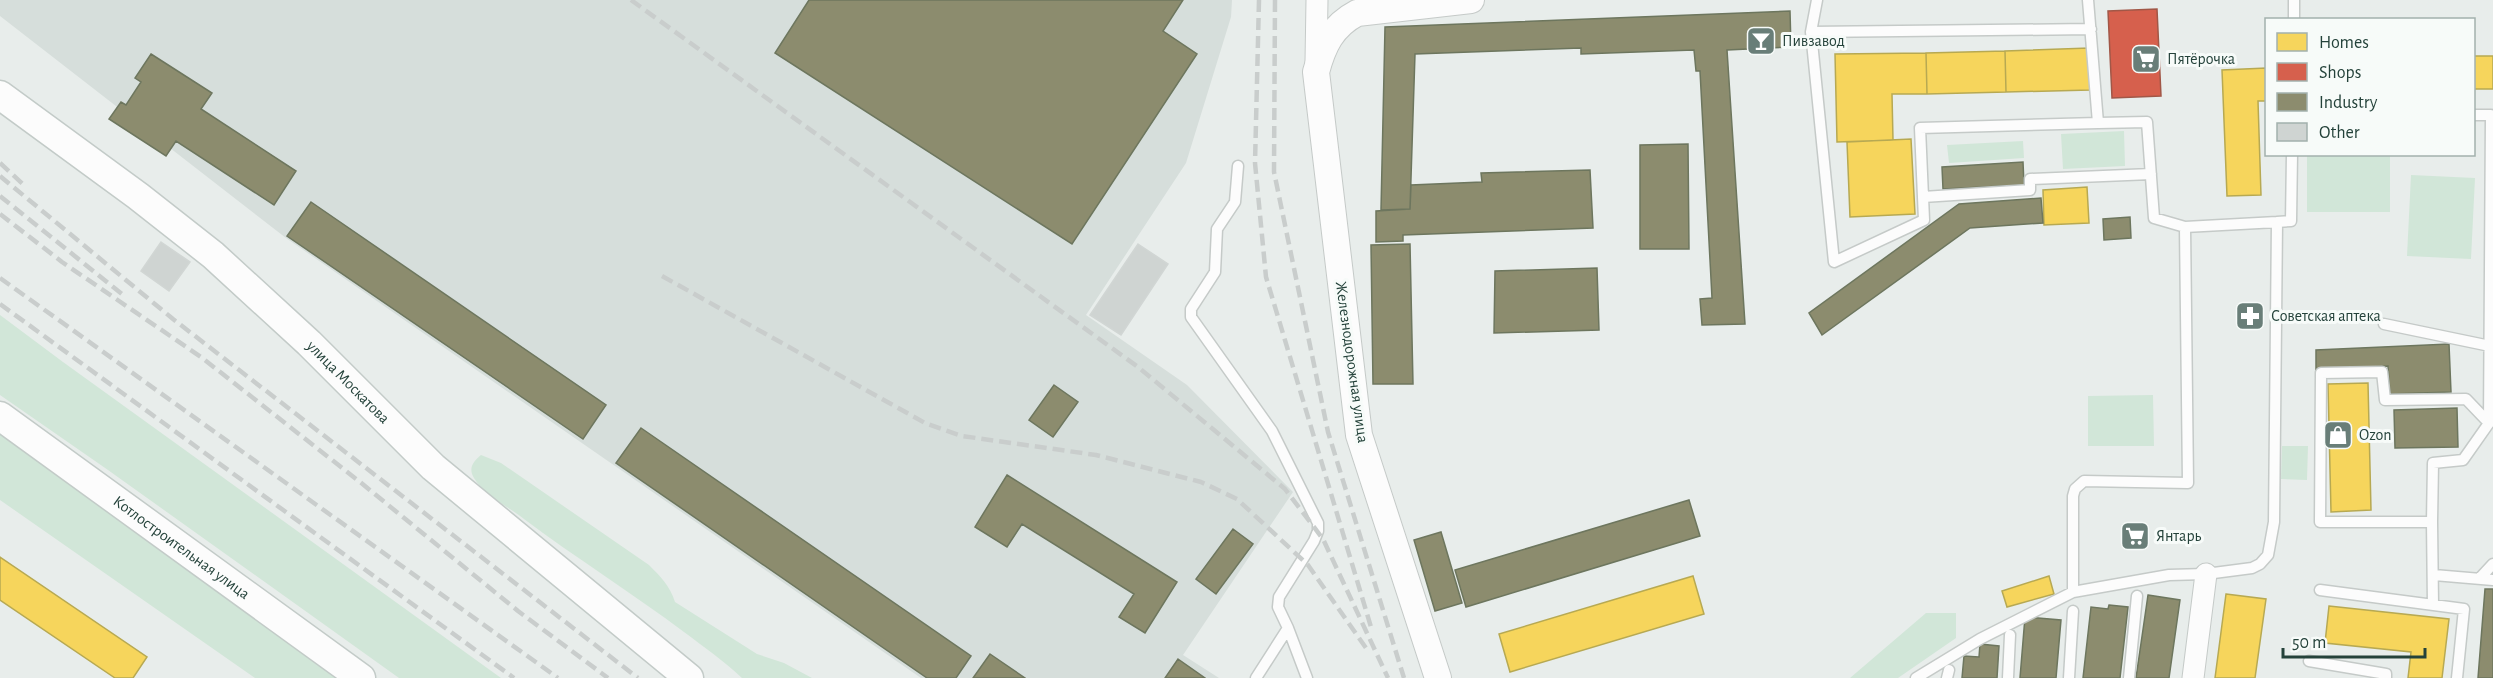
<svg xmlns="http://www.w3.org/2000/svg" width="2493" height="678" viewBox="0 0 2493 678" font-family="'Alegreya Sans',sans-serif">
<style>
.built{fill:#d6dedb}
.green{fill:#d1e6d8}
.homes{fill:#f6d55c;stroke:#b7a952;stroke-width:1.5}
.shops{fill:#d6604d;stroke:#a15747;stroke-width:1.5}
.industry{fill:#8c8c6e;stroke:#6d765e;stroke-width:1.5}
.building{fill:#cfd4d2;stroke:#d1d6d4;stroke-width:1.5}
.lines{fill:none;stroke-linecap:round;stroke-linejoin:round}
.service-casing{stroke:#c5cac8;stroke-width:13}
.minor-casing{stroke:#c5cac8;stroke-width:23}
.tertiary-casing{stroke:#c5cac8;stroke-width:28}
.secondary-casing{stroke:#c3cbc8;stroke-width:31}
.service{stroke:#fcfcfc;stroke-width:10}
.minor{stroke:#fcfcfc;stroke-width:21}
.tertiary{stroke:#fcfcfc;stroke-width:26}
.secondary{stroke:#fcfcfc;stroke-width:28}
.rail{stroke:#c9cdcc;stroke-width:4.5;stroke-dasharray:12 6;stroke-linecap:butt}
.labels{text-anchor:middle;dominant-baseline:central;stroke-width:6;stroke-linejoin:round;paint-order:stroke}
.poi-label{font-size:16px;fill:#24423a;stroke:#f7fbf9;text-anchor:start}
.street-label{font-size:16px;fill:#24423a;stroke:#f7fbf9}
</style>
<rect width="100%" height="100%" fill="#e8edeb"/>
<!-- built -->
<path class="built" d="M 0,0 L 1232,0 L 1231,17 L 1186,163 L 1086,315 L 1187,385 L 1293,492 L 1183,655 L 1219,678 L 921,678 L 286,238 L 0,16 Z"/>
<!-- green -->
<path class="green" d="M 2124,131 L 2125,166 L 2063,169 L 2061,134 Z
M 2023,141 L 2024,158 L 1949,163 L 1947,145 Z
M 2307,155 L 2390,155 L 2390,212 L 2307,212 Z
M 2411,175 L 2475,178 L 2471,259 L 2407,256 Z
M 0,315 L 63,362 L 501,678 L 399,678 L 108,470 L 0,395 Z
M 2153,395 L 2154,446 L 2088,446 L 2088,396 Z
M 0,433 L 344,678 L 255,678 L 0,500 Z
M 2282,446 L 2308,446 L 2307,480 L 2281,479 Z
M 481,455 L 501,463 L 649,565 C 661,577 670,586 675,602 L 757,654 L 784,663 L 812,678 L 742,678 C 724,661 704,647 684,632 C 632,593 576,558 524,519 C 509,507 484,495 474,478 C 468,468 473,462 481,455 Z
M 1926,613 L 1956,613 L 1956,638 L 1898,678 L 1850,678 Z"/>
<!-- homes -->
<path class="homes" d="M 2089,48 L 2090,90 L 2006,92 L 2005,51 Z
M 2005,51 L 2006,92 L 1927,94 L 1926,53 Z
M 1926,53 L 1927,94 L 1892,94 L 1893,140 L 1837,142 L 1835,54 Z
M 2474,56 L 2493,56 L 2493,89 L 2474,89 Z
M 2266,68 L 2266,101 L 2258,101 L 2261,195 L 2227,196 L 2222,70 Z
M 1911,139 L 1915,214 L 1850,217 L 1847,142 Z
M 2087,187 L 2089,223 L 2044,225 L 2043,190 Z
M 2368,383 L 2371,510 L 2331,512 L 2328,384 Z
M 0,557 L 147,657 L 133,678 L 115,678 L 0,600 Z
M 1693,576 L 1704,614 L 1510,672 L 1499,634 Z
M 2049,576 L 2054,594 L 2007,607 L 2002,591 Z
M 2226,594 L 2266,599 L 2255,678 L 2215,678 Z
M 2329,606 L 2449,619 L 2442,678 L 2408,678 L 2411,652 L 2325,643 Z"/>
<!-- shops -->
<path class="shops" d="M 2157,9 L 2161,96 L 2112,98 L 2108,11 Z"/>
<!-- industry -->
<path class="industry" d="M 809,0 L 1183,0 L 1163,31 L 1197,54 L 1072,244 L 775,53 Z
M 1790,11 L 1791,47 L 1727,50 L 1745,324 L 1702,325 L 1700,299 L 1712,298 L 1700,71 L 1696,71 L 1694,50 L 1581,54 L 1581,48 L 1415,54 L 1410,209 L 1381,210 L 1385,27 Z
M 151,54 L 212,93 L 201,109 L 296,171 L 274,205 L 176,141 L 166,156 L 109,119 L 121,102 L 126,105 L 141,82 L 135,78 Z
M 1688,144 L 1689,249 L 1640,249 L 1640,145 Z
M 2023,162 L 2024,185 L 1943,189 L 1942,167 Z
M 1590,170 L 1593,228 L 1403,235 L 1403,241 L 1376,242 L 1376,211 L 1410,209 L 1411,185 L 1482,182 L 1481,173 Z
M 2041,198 L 2043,223 L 1970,228 L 1822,335 L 1809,313 L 1959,204 Z
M 311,202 L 606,405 L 583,439 L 287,236 Z
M 2130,217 L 2131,238 L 2104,240 L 2103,219 Z
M 1410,244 L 1413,384 L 1373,384 L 1371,245 Z
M 1597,268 L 1599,330 L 1494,333 L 1495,271 Z
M 2449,344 L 2451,392 L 2390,394 L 2388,366 L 2316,370 L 2316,350 Z
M 1054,385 L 1078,402 L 1053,437 L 1029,420 Z
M 2457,408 L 2458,447 L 2395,448 L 2394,410 Z
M 641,428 L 971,656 L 956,678 L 927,678 L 616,463 Z
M 1007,475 L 1177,582 L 1145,633 L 1119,617 L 1134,594 L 1022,524 L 1007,547 L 975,527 Z
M 1689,500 L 1700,536 L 1466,607 L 1455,570 Z
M 1233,529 L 1253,544 L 1216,594 L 1196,579 Z
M 1441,532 L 1462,603 L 1435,611 L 1414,540 Z
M 2485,589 L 2493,589 L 2493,678 L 2478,678 Z
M 2148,595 L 2180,600 L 2169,678 L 2136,678 Z
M 2109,605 L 2128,607 L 2120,678 L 2083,678 L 2091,607 L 2108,609 Z
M 2025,617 L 2061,620 L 2056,678 L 2020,678 Z
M 1980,644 L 1999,646 L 1997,678 L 1962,678 L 1964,656 L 1979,657 Z
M 990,654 L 1025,678 L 973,678 Z
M 1178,659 L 1205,678 L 1165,678 Z"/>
<!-- building -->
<path class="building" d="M 161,242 L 190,262 L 169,291 L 141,271 Z
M 1138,244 L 1168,264 L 1121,335 L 1090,315 Z"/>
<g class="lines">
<!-- service casing -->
<g class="service-casing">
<path id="service" d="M 1817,0 L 1811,32 L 1834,262 L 1924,220 L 1920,128 L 2098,123
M 2088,0 L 2098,123 L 2147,122 L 2154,218 L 2185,227
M 2294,20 L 2294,0
M 1811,32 L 2091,29
M 2474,115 L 2491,115 L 2489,423
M 1238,166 L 1235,202 L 1217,229 L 1215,272 L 1191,309 L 1191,317 L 1272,431 L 1318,523 L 1318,531 L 1314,541 L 1279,597 L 1278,607 L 1288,628 L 1256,678
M 1923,197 L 2030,190 L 2030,179 L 2151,174
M 2277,222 L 2291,221 L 2292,154
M 2384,324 L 2490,346
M 2489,423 L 2466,399 L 2385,400 L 2382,372 L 2321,373 L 2320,522 L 2432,522 L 2433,463 L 2463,460 L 2489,423 L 2493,421
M 2432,522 L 2433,605
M 2434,575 L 2493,580
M 2480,578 L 2493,564
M 2320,590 L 2464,609 L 2457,678
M 1288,628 L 1307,678
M 2309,661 L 2386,674 L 2386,678
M 1916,678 L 1980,639 L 2073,592 L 2169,575 L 2206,574 L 2252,568 L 2260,564 L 2268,555 L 2274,522 L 2277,222 L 2185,227 L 2188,483 L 2084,481 L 2075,489 L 2073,496 L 2073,592
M 1947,678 L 1949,670
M 2008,678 L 2010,635
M 2069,678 L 2073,611
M 2129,678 L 2137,596"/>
</g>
<!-- minor casing -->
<g class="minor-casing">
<path id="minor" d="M 1316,62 L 1317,0
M 2193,678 L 2206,574"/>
</g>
<!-- tertiary casing -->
<g class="tertiary-casing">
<path id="tertiary" d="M 1438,678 L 1359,435 L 1316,72 C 1323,46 1332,26 1357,13 L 1471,0"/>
</g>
<!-- secondary casing -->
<g class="secondary-casing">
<g id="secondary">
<path id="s1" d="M 0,95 L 138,196 L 213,255 L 309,343 L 433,467 L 689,678"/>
<path id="s2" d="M 0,416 L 361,678"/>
</g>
</g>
<!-- service -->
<use href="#service" class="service"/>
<!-- minor -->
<use href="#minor" class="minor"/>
<!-- tertiary -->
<use href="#tertiary" class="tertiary"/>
<!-- secondary -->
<use href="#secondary" class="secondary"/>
<!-- rail -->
<path class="rail" d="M 631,0 L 1138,367 L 1285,489 L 1323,539 L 1388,678
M 1259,0 L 1255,163 L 1266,277 L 1371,627
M 1275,0 L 1274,172 L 1328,432 L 1404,678
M 0,163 L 26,187
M 0,176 L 173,319 L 638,678
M 0,196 L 122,294
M 0,214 L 62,262 L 201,357 L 360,482 L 518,611 L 608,678
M 662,276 L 925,423 L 962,436 L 1096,455 L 1201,482 L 1237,499 L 1308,565 L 1366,648
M 0,278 L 558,678
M 0,304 L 514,678"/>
</g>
<!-- icons -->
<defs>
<g id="bar-square" transform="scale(1.5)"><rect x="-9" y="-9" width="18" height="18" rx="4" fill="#697e78" stroke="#f7fbf9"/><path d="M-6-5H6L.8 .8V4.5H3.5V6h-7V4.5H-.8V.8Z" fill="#fff"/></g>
<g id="supermarket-square" transform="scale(1.5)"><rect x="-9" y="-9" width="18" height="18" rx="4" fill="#697e78" stroke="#f7fbf9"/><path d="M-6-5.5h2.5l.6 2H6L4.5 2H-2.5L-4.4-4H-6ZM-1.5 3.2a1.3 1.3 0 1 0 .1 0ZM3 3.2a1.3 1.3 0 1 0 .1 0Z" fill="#fff"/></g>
<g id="pharmacy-square" transform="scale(1.5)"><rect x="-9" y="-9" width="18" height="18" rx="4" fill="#697e78" stroke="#f7fbf9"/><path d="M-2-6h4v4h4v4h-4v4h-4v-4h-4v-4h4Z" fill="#fff"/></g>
<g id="shop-square" transform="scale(1.5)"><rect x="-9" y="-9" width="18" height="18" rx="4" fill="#697e78" stroke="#f7fbf9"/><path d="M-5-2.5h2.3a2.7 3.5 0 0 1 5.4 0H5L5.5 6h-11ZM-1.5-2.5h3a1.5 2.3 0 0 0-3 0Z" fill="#fff"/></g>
</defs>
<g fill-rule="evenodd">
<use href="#bar-square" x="1761" y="41"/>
<use href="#supermarket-square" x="2146" y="59"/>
<use href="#pharmacy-square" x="2250" y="316"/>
<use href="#shop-square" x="2338" y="435"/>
<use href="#supermarket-square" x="2135" y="536"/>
</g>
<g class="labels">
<!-- poi labels -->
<g class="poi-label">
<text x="1782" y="41">Пивзавод</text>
<text x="2167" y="59">Пятёрочка</text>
<text x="2271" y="316">Советская аптека</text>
<text x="2359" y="435">Ozon</text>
<text x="2156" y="536">Янтарь</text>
</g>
<!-- street labels -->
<g class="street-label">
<text transform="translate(1352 362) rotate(82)">Железнодорожная улица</text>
<text stroke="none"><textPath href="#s1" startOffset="452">улица Москатова</textPath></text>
<text stroke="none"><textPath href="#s2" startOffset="224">Котлостроительная улица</textPath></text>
</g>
</g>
<!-- legend -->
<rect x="2265" y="18" width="210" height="138" fill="#f7fbf9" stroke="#a3b1ad" stroke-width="1.5"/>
<rect x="2277" y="33" width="30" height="18" fill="#f6d55c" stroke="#a3b1ad" stroke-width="1.5"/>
<text x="2319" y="48" font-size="18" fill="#24423a">Homes</text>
<rect x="2277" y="63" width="30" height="18" fill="#d6604d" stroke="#a3b1ad" stroke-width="1.5"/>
<text x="2319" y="78" font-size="18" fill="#24423a">Shops</text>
<rect x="2277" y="93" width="30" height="18" fill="#8c8c6e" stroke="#a3b1ad" stroke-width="1.5"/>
<text x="2319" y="108" font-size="18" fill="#24423a">Industry</text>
<rect x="2277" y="123" width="30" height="18" fill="#cfd4d2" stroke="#a3b1ad" stroke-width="1.5"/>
<text x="2319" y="138" font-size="18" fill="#24423a">Other</text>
<!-- scale -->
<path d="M2283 648v9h142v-9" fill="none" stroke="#24423a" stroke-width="3"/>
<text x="2292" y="648" font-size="18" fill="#24423a" stroke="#f7fbf9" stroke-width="4.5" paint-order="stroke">50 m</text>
</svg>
